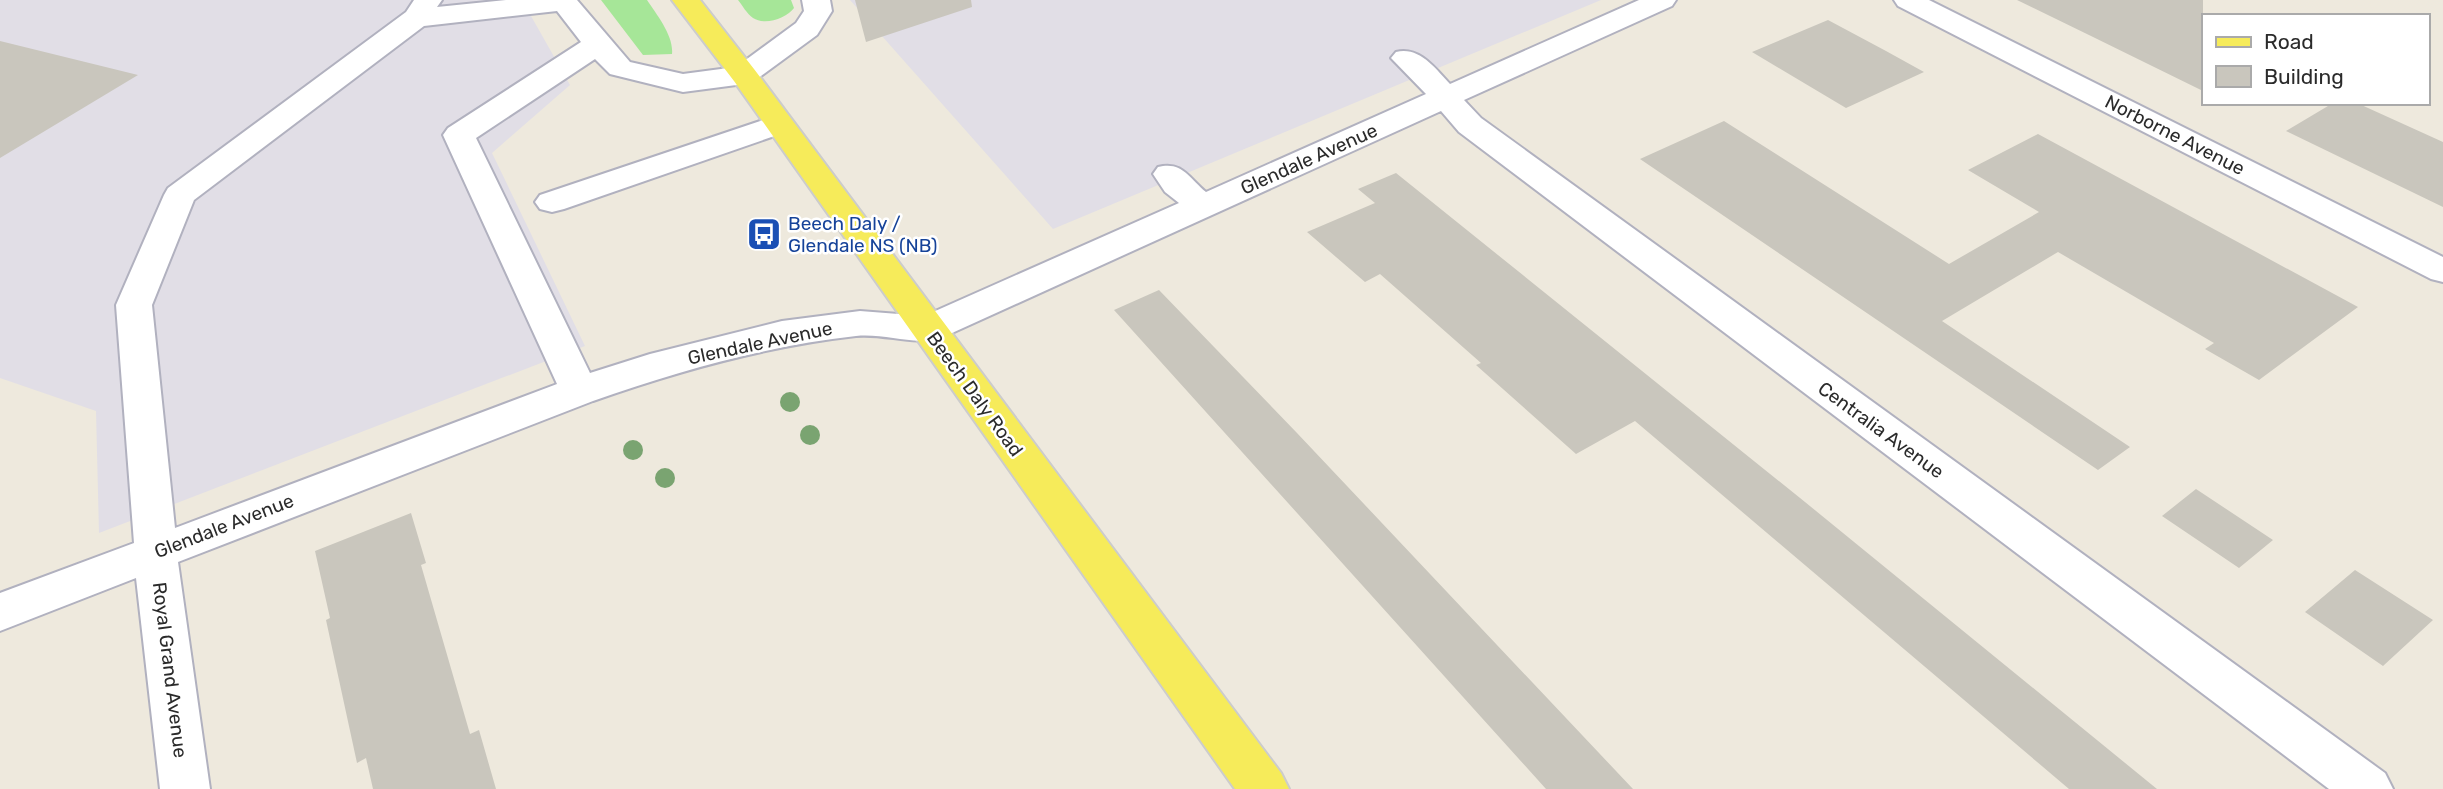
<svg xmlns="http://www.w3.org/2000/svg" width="2443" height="789" viewBox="0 0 2443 789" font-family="Rubik,sans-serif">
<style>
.industrial{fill:#e1dee6}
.green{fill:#a6e698}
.building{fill:#c9c6bd}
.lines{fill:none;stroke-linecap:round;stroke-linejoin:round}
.minor-casing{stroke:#b1b1bf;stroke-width:4}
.major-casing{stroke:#ccc;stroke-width:4}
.minor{fill:#fff;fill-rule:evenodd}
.major{fill:#f6eb5a;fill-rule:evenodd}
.tree{fill:#7aa471}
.labels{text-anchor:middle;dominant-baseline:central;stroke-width:5;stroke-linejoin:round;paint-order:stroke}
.street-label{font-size:19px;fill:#2b2b2b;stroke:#fff}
.transit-label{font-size:19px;fill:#164399;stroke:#fff;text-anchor:start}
</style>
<rect width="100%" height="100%" fill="#eee9dd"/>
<!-- industrial -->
<path class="industrial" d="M 0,0 L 522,0 L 570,85 L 492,153 L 585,346 L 99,533 L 96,411 L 0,378 Z
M 850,0 L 1601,0 L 1053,229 Z"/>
<!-- green -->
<path class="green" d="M 601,0 L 647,0 C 657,15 674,36 672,54 L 643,55 Z
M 738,0 L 791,0 L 794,8 C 787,18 765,26 753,18 C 747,14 742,5 738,0 Z"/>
<!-- building -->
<path class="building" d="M 855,0 L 971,0 L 972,7 L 866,42 Z
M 2017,0 L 2203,0 L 2203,91 L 2091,36 Z
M 1828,20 L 1886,51 L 1924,72 L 1846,108 L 1752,52 Z
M 0,41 L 138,75 L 0,158 Z
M 2333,103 L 2357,103 L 2443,142 L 2443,207 L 2286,131 Z
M 1724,121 L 1949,264 L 2039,212 L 1968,170 L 2038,134 L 2358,307 L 2259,380 L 2205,349 L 2214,343 L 2058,252 L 1942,321 L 2130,447 L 2098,470 L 1640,159 Z
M 1396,173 L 1805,502 L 2157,789 L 2069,789 L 1635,421 L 1576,454 L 1476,365 L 1481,363 L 1380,274 L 1365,282 L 1307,232 L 1375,203 L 1358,189 Z
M 1159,290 L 1297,433 L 1633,789 L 1546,789 L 1114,310 Z
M 2196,489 L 2273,540 L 2239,568 L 2162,516 Z
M 411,513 L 426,563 L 421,565 L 470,734 L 479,730 L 496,789 L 373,789 L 366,758 L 357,763 L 326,620 L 330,618 L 315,551 Z
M 2355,570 L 2433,620 L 2383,666 L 2305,612 Z"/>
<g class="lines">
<!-- minor casing -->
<g class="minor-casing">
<path id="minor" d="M 414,0 L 442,0 L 437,7 L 506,0 L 577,0 L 630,62 L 683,74 L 736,67 L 796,23 L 804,11 L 802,0 L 830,0 L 832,11 L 817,35 L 754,81 L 744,84 L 683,92 L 610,74 L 595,59 L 476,138 L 590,373 L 650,354 L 782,321 L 860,311 L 924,316 L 1179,203 L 1165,192 L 1153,174 L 1158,167 C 1182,161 1188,177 1206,192 L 1426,94 L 1391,58 L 1396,52 C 1419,46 1435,68 1450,84 L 1639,0 L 1676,0 L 1672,6 L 1464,100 L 1481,118 L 2385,773 L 2393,789 L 2329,789 L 1459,132 L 1441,111 L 941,338 C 913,346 885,333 856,336 C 766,346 678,371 593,401 L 178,562 L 210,789 L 160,789 L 136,578 L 0,631 L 0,593 L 134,543 L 116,305 L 164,195 L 168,188 L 406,12 ZM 557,11 L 581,42 L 448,128 L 443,135 L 557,384 L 175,528 L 152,305 L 194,200 L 424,26 Z
M 1894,0 L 1929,0 L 2443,257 L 2443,282 L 2431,279 L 1898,6 Z
M 778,115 L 789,117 L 793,124 L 789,131 L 564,209 L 552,212 L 540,209 L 535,202 L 540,195 Z"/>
</g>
<!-- major casing -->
<g class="major-casing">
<path id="major" d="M 672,0 L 700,0 L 754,69 L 1281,773 L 1289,789 L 1235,789 L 734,81 Z"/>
</g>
<!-- minor -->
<use href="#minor" class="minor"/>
<!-- major -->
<use href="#major" class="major"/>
</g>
<!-- trees -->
<g class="tree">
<circle cx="790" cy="402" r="10"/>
<circle cx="810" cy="435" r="10"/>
<circle cx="633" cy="450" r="10"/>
<circle cx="665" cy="478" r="10"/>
</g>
<!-- icons -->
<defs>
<g id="bus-square" transform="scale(1.75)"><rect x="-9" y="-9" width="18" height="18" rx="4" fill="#1a4fb4" stroke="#fff"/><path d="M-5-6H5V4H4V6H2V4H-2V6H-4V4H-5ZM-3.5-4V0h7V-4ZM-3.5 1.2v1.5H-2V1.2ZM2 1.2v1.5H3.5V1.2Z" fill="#fff"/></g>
</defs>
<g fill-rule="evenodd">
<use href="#bus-square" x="764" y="234"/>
</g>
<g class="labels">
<!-- street labels -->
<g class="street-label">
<text transform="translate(2175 135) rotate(27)">Norborne Avenue</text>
<text transform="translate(1309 159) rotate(-24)">Glendale Avenue</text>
<text transform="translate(760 343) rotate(-12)">Glendale Avenue</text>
<text transform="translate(975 394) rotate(54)">Beech Daly Road</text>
<text transform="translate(1881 430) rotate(36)">Centralia Avenue</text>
<text transform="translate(224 526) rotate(-21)">Glendale Avenue</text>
<text transform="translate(170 670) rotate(83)">Royal Grand Avenue</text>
</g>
<!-- transit labels -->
<g class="transit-label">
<text x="788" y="223">Beech Daly /<tspan x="788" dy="22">Glendale NS (NB)</tspan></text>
</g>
</g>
<!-- legend -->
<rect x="2202" y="14" width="228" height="91" fill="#ffffff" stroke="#aaaaaa" stroke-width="2"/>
<rect x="2216" y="37" width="35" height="10" fill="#f6eb5a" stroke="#aaaaaa" stroke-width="2"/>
<text x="2264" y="49" font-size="21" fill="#2b2b2b">Road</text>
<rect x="2216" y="66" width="35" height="21" fill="#c9c6bd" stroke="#aaaaaa" stroke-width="2"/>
<text x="2264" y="84" font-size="21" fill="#2b2b2b">Building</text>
</svg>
